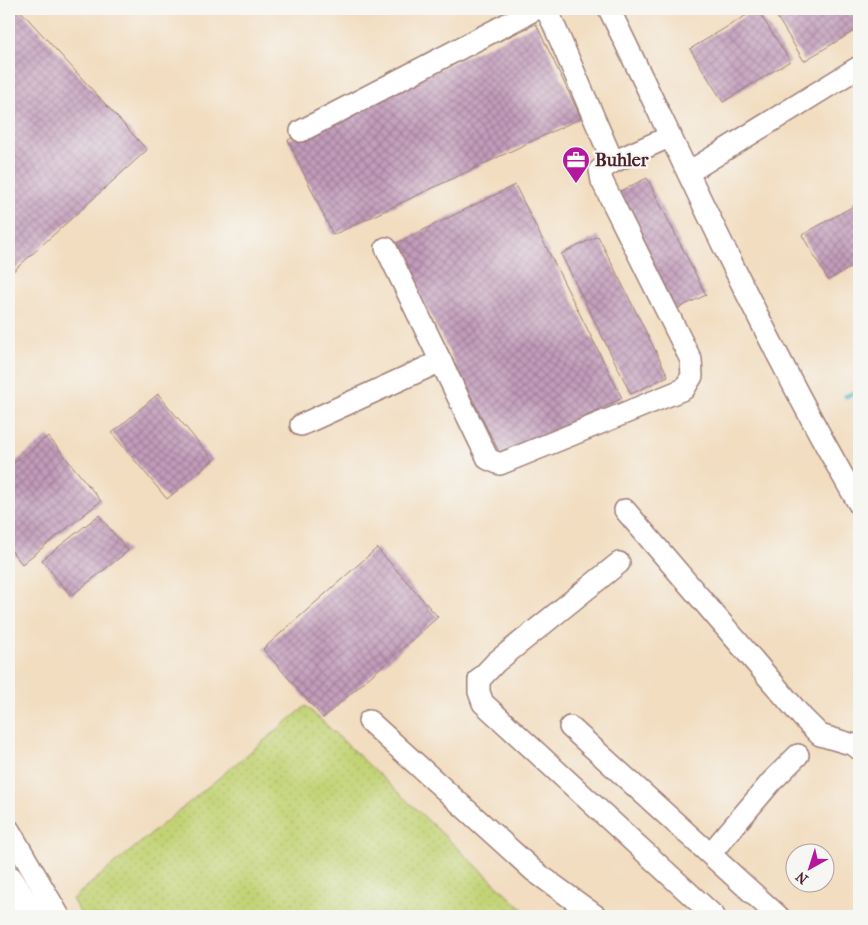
<svg xmlns="http://www.w3.org/2000/svg" width="868" height="925" viewBox="0 0 868 925" font-family="'IM FELL French Canon',serif">
<style>
.grass{fill:url(#grass-dots);stroke:#867950}
.lines{fill:none;stroke-linecap:round;stroke-linejoin:round}
.stream{stroke:#4bb9c4;stroke-width:5}
.building{fill:url(#building-cross-hatch)}
.minor-casing{stroke:#9e7e76;stroke-width:24}
.highway-casing{stroke:#9e7e76;stroke-width:30}
.minor{stroke:#fff;stroke-width:21}
.highway{stroke:#fff;stroke-width:28}
.labels{text-anchor:middle;dominant-baseline:central;stroke-width:5;stroke-linejoin:round;paint-order:stroke}
.poi-label{font-size:18px;font-weight:bold;fill:#4a1f2b;stroke:#f6f6f2;text-anchor:start}
</style>
<defs>
<pattern id="grass-dots" width="8" height="8" patternUnits="userSpaceOnUse" patternTransform="scale(1.25)"><rect width="8" height="8" fill="#c2d375"/><path d="M2 2h.1M6 6h.1" fill="none" stroke="#a8b565" stroke-width="1.8" stroke-linecap="round"/></pattern>
<pattern id="building-cross-hatch" width="8" height="8" patternUnits="userSpaceOnUse" patternTransform="scale(1.25)"><rect width="8" height="8" fill="#c29cbb"/><path d="M0 0l8 8M0 8l8-8" fill="none" stroke="#a07f98"/></pattern>
</defs>
<rect width="100%" height="100%" fill="#f6f6f2"/>
<filter id="ink" filterUnits="userSpaceOnUse"><feTurbulence type="fractalNoise" baseFrequency=".02" numOctaves="2"/><feDisplacementMap in="SourceGraphic" scale="10" xChannelSelector="R" yChannelSelector="G"/><feConvolveMatrix kernelMatrix="1 2 1 2 8 2 1 2 1" color-interpolation-filters="sRGB"/></filter>
<filter id="wash" filterUnits="userSpaceOnUse"><feTurbulence type="fractalNoise" baseFrequency=".0096" numOctaves="4" result="noise"/><feDisplacementMap in="SourceGraphic" scale="20" xChannelSelector="R" yChannelSelector="G"/><feGaussianBlur stdDeviation="1.12" result="paint"/><feColorMatrix in="noise" values="0 0 0 0 0 0 0 0 0 0 0 0 0 0 0 0 0 1.4 0 .05"/><feComposite in="paint" operator="in"/></filter>
<g filter="url(#wash)">
<rect width="100%" height="100%" fill="#f2ddc0"/>
<!-- grass -->
<path class="grass" d="M 306,706 L 530,916 L 82,916 L 72,899 Z"/>
<g class="lines">
<!-- stream -->
<path class="stream" d="M 846,396 L 859,391"/>
</g>
<g id="blocks">
<!-- building -->
<path class="building" d="M 9,9 L 19,9 L 147,150 L 9,275 Z
M 757,9 L 790,61 L 723,102 L 690,49 Z
M 772,9 L 859,9 L 859,28 L 804,61 Z
M 536,24 L 581,118 L 333,235 L 288,140 Z
M 647,178 L 706,295 L 672,311 L 614,194 Z
M 515,185 L 622,398 L 502,458 L 395,244 Z
M 859,203 L 859,263 L 828,280 L 802,235 Z
M 598,236 L 668,376 L 631,394 L 561,254 Z
M 158,394 L 213,460 L 167,499 L 112,433 Z
M 48,436 L 101,501 L 22,564 L 9,548 L 9,467 Z
M 99,515 L 128,551 L 71,596 L 42,560 Z
M 377,548 L 438,617 L 323,718 L 263,649 Z"/>
</g>
</g>
<g filter="url(#ink)">
<use href="#blocks" fill-opacity="0" stroke="#9e7e76" stroke-width="1"/>
<g class="lines">
<!-- minor casing -->
<g class="minor-casing">
<path id="minor" d="M 541,9 L 547,11 L 553,23 L 613,162
M 609,9 C 690,175 766,344 859,504
M 301,131 L 536,9
M 689,172 L 859,67
M 386,248 L 488,459 L 500,464 L 684,389 L 692,376 L 691,360 L 602,181 L 600,170 L 613,162 L 671,136
M 301,425 L 441,361
M 625,510 L 803,718 L 820,735 L 854,745 L 859,749
M 619,563 L 496,662 L 479,680 L 479,692 L 483,703 L 714,916
M 369,721 L 534,871 L 596,916
M 570,727 L 778,916
M 9,830 L 59,916
M 710,854 L 772,781 L 798,755"/>
</g>
<!-- highway casing -->
<g class="highway-casing">
<path id="highway" d="M 9,880 L 32,916"/>
</g>
<!-- minor -->
<use href="#minor" class="minor"/>
<!-- highway -->
<use href="#highway" class="highway"/>
</g>
</g>
<!-- icons -->
<defs>
<g id="office-pin" transform="scale(1.4375)"><path d="M0 17L-7.5 6A9.5 9.5 0 1 1 7.5 6Z" fill="#b5179e" stroke="#f6f6f2"/><path d="M-6-3h4V-5.5h4V-3h4V5H-6ZM-1-4.5V-3h2v-1.5ZM-6 0V1H6V0Z" fill="#fff"/></g>
</defs>
<g fill-rule="evenodd">
<use href="#office-pin" x="576" y="160"/>
</g>
<g class="labels">
<!-- poi labels -->
<g class="poi-label">
<text x="595" y="160">Buhler</text>
</g>
</g>
<!-- margin -->
<rect width="868" height="925" fill="none" stroke="#f6f6f2" stroke-width="30"/>
<!-- north arrow -->
<g transform="translate(810 868) rotate(219)"><circle r="24" fill="#f6f6f2" stroke="#b1a0a2"/>
<path d="M0-4L9 19L0 12L-9 19Z" fill="#b5179e"/>
<text y="-8" font-size="14" font-weight="bold" text-anchor="middle" fill="#4a1f2b">N</text>
</g>
</svg>
